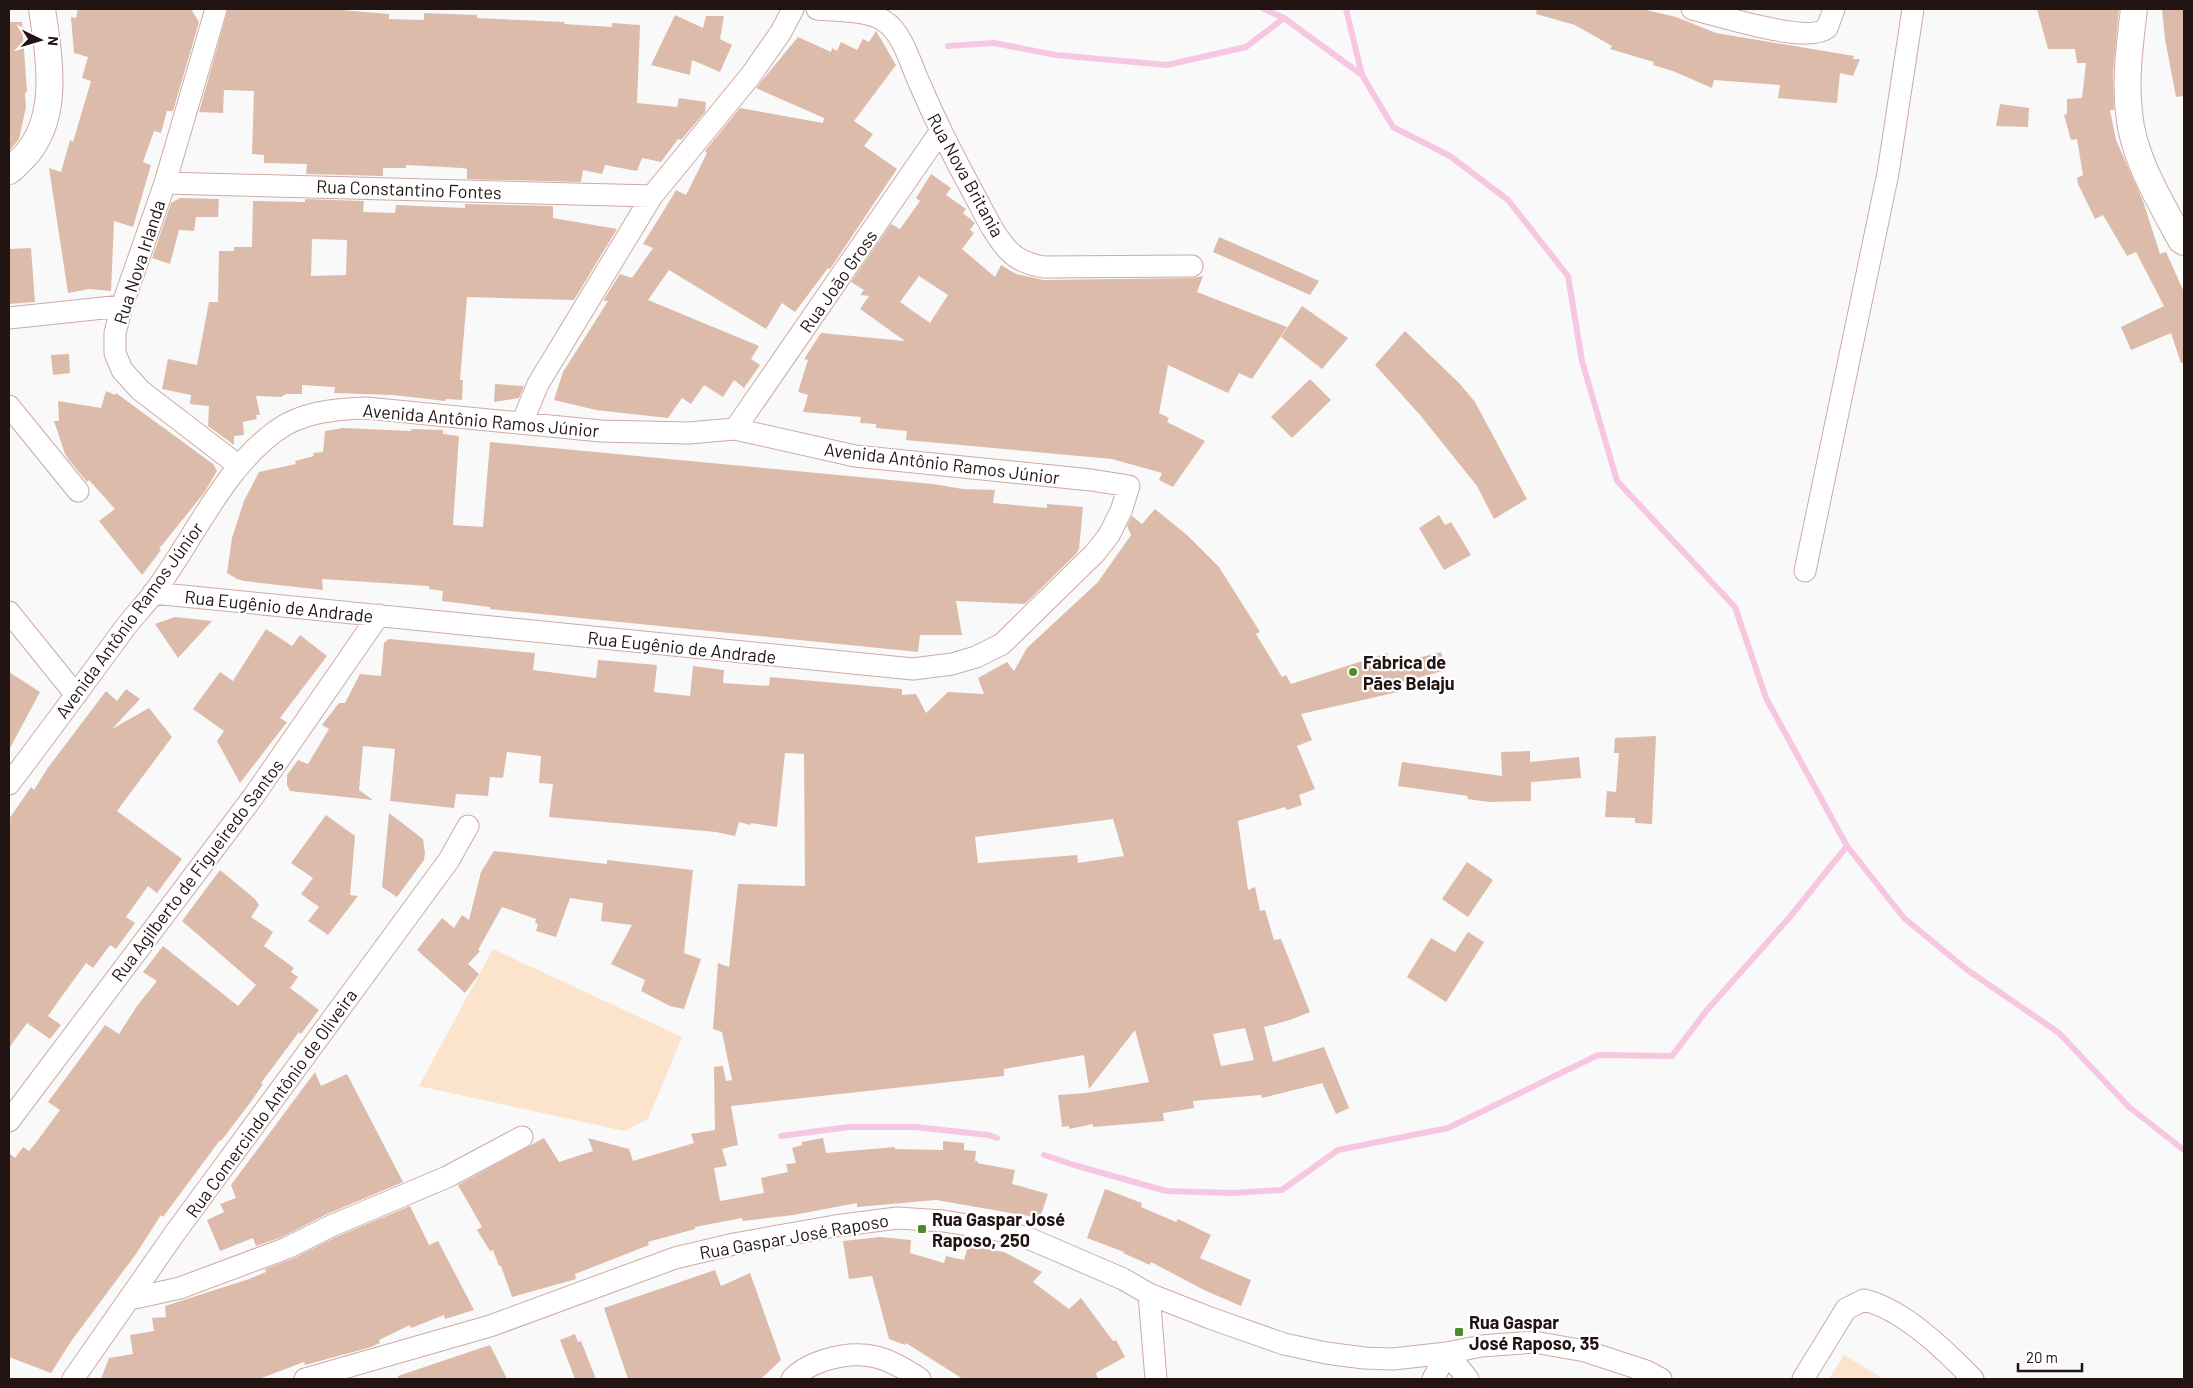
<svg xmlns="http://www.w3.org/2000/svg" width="2193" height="1388" viewBox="0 0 2193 1388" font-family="Barlow,sans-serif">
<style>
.green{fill:#fbe4cb}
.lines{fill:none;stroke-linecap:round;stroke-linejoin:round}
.stream{stroke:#f7c7e2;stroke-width:6}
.building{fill:#dcbbaa;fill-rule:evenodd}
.minor-casing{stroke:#cfa9a4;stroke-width:23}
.tertiary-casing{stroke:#cfa9a4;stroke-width:28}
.minor{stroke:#fff;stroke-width:21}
.tertiary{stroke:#fff;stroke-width:26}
.poi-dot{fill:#4e8b2b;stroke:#fff;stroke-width:2}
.labels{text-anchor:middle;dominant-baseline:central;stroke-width:4.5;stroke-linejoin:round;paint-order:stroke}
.street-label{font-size:18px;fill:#211412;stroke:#fff}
.poi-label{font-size:18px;font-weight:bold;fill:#211412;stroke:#fff;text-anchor:start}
</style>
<rect width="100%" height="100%" fill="#f9f9f9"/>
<!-- green -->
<path class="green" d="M 493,949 L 682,1037 L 648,1119 L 624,1131 L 419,1086 Z
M 1844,1355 L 1884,1379 L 1829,1379 Z"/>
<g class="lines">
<!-- stream -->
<path class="stream" d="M 1264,9 L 1284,18
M 1346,9 L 1362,75
M 948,46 L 994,43 L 1056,55 L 1167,65 L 1246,47 L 1284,18 L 1362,75 L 1393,127 L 1450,156 L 1508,200 L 1568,276 L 1582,361 L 1617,481 L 1735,607 L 1766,698 L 1847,846 L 1904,918 L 1966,969 L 2059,1033 L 2129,1107 L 2184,1150
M 781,1136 L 849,1127 L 915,1127 L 988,1135 L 997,1138
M 1044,1155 L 1074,1165 L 1166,1191 L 1233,1193 L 1282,1190 L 1338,1150 L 1448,1128 L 1598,1055 L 1672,1056 L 1707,1010 L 1789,918 L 1847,846"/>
</g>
<!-- building -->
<path class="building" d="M 78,9 L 191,9 L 199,22 L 173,111 L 167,111 L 161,133 L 154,131 L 143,162 L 151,165 L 133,227 L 114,221 L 111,291 L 89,289 L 68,293 L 49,168 L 61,172 L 70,140 L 73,142 L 91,81 L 82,78 L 88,57 L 74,53 L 71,17 L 76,18 Z
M 228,9 L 329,9 L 389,14 L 389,19 L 424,20 L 424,13 L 477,15 L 477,18 L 565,22 L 564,24 L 612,27 L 612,23 L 640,25 L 637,103 L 677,107 L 679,98 L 706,102 L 705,112 L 681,140 L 678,139 L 661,162 L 642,158 L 637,171 L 605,165 L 602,174 L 583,170 L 581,182 L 467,179 L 467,169 L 462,168 L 406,165 L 406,168 L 383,168 L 383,176 L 306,174 L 307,164 L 264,163 L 264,155 L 252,154 L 254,91 L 224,90 L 223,113 L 199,112 Z
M 1537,9 L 1642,9 L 1676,17 L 1716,33 L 1854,56 L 1853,59 L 1860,59 L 1853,76 L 1840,73 L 1837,103 L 1778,98 L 1780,85 L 1714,80 L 1712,88 L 1673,71 L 1653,65 L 1654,62 L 1610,49 L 1612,46 L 1575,25 L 1536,14 Z
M 2037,9 L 2119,9 L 2113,73 L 2114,110 L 2110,110 L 2116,140 L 2143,201 L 2160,254 L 2166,252 L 2184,292 L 2184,363 L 2181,363 L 2171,333 L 2131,350 L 2121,327 L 2164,306 L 2136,252 L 2127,256 L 2103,215 L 2095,219 L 2078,184 L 2077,178 L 2083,175 L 2077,139 L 2071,140 L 2064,115 L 2067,114 L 2067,99 L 2082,98 L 2086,63 L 2077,63 L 2075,49 L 2048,49 Z
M 2162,9 L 2184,9 L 2184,96 L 2176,97 L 2165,39 Z
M 675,15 L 703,28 L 706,16 L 724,16 L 720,39 L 732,45 L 720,72 L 692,60 L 690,75 L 651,65 Z
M 9,22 L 22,22 L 27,91 L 25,94 L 26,107 L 19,139 L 9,151 Z
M 876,31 L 896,65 L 854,121 L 873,134 L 864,146 L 897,169 L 830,269 L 828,268 L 795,312 L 782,303 L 766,329 L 669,270 L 648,300 L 759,346 L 751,359 L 760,365 L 744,388 L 734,380 L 723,397 L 704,385 L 691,404 L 682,398 L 668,418 L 596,410 L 554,400 L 563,372 L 608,301 L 603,301 L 620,274 L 632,278 L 653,248 L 643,244 L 672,197 L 676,190 L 686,195 L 707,153 L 705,151 L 740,108 L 823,123 L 824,118 L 756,88 L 793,43 L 798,37 L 831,52 L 832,48 L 837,51 L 841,42 L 857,50 L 863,39 L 869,42 Z
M 2000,104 L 2029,108 L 2028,127 L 1996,126 Z
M 931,174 L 951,188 L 946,195 L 966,209 L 963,213 L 975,223 L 970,230 L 974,233 L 962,249 L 995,277 L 1001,265 L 1016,274 L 1044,280 L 1192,278 L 1203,276 L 1197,292 L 1287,327 L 1252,379 L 1239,373 L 1228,393 L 1168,365 L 1159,413 L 1169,418 L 1167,422 L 1205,441 L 1173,487 L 1159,480 L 1162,473 L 1112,459 L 906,440 L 907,431 L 876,428 L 876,424 L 860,423 L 861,417 L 803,412 L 808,395 L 798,392 L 808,360 L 804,359 L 821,333 L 905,341 L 860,309 L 869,296 L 860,295 L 864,290 L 851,282 L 891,224 L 900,229 L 920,201 L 916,198 ZM 919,276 L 948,295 L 930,323 L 900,302 Z
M 180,198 L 219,199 L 218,217 L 196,217 L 194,231 L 179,230 L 170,264 L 152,258 L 171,203 Z
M 305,199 L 364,201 L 363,212 L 395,213 L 396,205 L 465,208 L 465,204 L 553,206 L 553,218 L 617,229 L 574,300 L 467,297 L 460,380 L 463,380 L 462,400 L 446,399 L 445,401 L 393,395 L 334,393 L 335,387 L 302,385 L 302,394 L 286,394 L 281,397 L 256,396 L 260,415 L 256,415 L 257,419 L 243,422 L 244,435 L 234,436 L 234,445 L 208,426 L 209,406 L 190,404 L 191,395 L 162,389 L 168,359 L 197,365 L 209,302 L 218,302 L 219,251 L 234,251 L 234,247 L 252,247 L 253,201 L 305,202 ZM 312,239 L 347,240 L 346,275 L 311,276 Z
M 1219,237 L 1279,263 L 1319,281 L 1310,295 L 1272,278 L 1213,252 Z
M 31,248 L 35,302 L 9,304 L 9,249 Z
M 1302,306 L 1348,338 L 1322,369 L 1281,337 Z
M 1405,331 L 1460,384 L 1475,402 L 1527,499 L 1494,519 L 1477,486 L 1420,415 L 1375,365 Z
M 69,354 L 70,373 L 53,375 L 51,355 Z
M 1310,379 L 1331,400 L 1292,438 L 1271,417 Z
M 495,384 L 524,386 L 519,398 L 494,402 Z
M 106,391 L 115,395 L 116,393 L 213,464 L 217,471 L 204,493 L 159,549 L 161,550 L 142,575 L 99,521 L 115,509 L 89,480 L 87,482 L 69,460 L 65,454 L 54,421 L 59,421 L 58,401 L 101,408 Z
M 343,428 L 411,431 L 411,429 L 443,430 L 443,434 L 459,436 L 453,525 L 483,527 L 490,442 L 933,484 L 963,489 L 995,490 L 993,503 L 1047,508 L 1047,504 L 1083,507 L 1079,549 L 1076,554 L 1025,604 L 956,601 L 962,635 L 920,635 L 918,652 L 490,609 L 490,607 L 442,601 L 443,591 L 429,589 L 429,586 L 322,579 L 323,590 L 244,581 L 237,579 L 227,573 L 232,538 L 244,501 L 259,472 L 296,464 L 295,461 L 314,456 L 313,453 L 323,452 L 325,431 Z
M 1155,509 L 1187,535 L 1219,567 L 1260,632 L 1256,634 L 1282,677 L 1286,675 L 1291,684 L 1387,653 L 1391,665 L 1441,652 L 1446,670 L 1396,684 L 1398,692 L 1301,714 L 1312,740 L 1297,746 L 1315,789 L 1299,795 L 1302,805 L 1287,810 L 1285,807 L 1238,821 L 1248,890 L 1255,887 L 1260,911 L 1265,910 L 1274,940 L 1281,939 L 1310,1012 L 1290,1020 L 1264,1027 L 1273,1062 L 1324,1047 L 1349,1108 L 1336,1114 L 1322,1083 L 1262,1098 L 1261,1095 L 1193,1101 L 1194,1108 L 1163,1113 L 1164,1121 L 1093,1127 L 1093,1124 L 1069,1129 L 1069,1126 L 1062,1127 L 1058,1095 L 1086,1093 L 1149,1082 L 1135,1030 L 1089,1089 L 1084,1055 L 1004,1069 L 1004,1076 L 731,1106 L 738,1145 L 722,1149 L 727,1166 L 714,1168 L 720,1201 L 764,1193 L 761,1178 L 788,1172 L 786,1164 L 796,1163 L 792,1148 L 802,1145 L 802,1142 L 823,1138 L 826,1153 L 895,1147 L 895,1149 L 943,1150 L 943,1141 L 964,1143 L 964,1150 L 976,1151 L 975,1161 L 978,1161 L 977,1163 L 1015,1170 L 1012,1184 L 1048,1194 L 1040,1218 L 936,1200 L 857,1207 L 857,1203 L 793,1215 L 743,1221 L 742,1218 L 695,1227 L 695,1229 L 648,1242 L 649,1245 L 575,1274 L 576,1279 L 512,1297 L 501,1266 L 499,1266 L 493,1250 L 490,1251 L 477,1230 L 482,1227 L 458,1185 L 544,1138 L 559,1162 L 593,1151 L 588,1138 L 629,1149 L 633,1161 L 694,1143 L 691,1134 L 715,1130 L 714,1067 L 723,1066 L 726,1081 L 732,1080 L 722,1032 L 713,1029 L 718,963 L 729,967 L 738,884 L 805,886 L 804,754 L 785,753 L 777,827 L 751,823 L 750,825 L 739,822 L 735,836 L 716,832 L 549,817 L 553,784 L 539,783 L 541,756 L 507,752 L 503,778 L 490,777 L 488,796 L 456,794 L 454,808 L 390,801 L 395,749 L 363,746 L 359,790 L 373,800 L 290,791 L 287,785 L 287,775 L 298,760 L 308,764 L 329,729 L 322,725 L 339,703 L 345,703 L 360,674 L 381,676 L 384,643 L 389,639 L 535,653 L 533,670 L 596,678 L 598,660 L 657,665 L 654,692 L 690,696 L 693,666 L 724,670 L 723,683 L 769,686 L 770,677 L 902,689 L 902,695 L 916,694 L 926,713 L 948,692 L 984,694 L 978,678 L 1007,662 L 1014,671 L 1027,648 L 1098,582 L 1131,535 L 1127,526 L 1132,516 L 1142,524 ZM 1113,819 L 1124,856 L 1078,863 L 1077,855 L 978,863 L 975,837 ZM 1245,1028 L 1254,1060 L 1221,1066 L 1213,1034 Z
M 1439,515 L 1445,525 L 1451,522 L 1471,555 L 1444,570 L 1419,528 Z
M 175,617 L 212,621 L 178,658 L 155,624 Z
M 266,629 L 292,646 L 300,635 L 327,656 L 280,718 L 287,722 L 240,783 L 217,741 L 224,731 L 193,709 L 220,672 L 233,681 Z
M 9,672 L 40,692 L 9,750 Z
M 126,689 L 140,699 L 112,729 L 149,708 L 172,737 L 117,811 L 182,859 L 157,893 L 148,886 L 126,917 L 135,923 L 116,949 L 110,945 L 93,968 L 86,963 L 57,1003 L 48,1016 L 61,1025 L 50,1039 L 27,1023 L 9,1048 L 9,819 L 31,787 L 34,790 L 47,769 L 106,691 L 117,701 Z
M 1656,736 L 1652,824 L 1635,823 L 1635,818 L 1605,817 L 1607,791 L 1616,792 L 1619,753 L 1614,753 L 1615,738 Z
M 1530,751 L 1530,762 L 1579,757 L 1581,778 L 1531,782 L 1531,801 L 1489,802 L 1467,799 L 1468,796 L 1398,786 L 1402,762 L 1502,776 L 1501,752 Z
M 389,813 L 423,839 L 425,853 L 424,860 L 397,897 L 382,887 Z
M 326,815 L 355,836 L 350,895 L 358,896 L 328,935 L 308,921 L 319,907 L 301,894 L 313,878 L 291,863 Z
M 494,851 L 607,864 L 607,860 L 693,870 L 684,953 L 701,959 L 684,1009 L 670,1006 L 641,991 L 645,980 L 611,964 L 632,925 L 601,921 L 603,903 L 570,898 L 556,937 L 536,931 L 538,924 L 535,923 L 536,919 L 502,907 L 478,950 L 480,951 L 468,964 L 479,974 L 465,993 L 417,950 L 442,918 L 454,928 L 462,915 L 469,920 L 481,872 Z
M 1467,862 L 1493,880 L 1468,917 L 1442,899 Z
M 220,870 L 255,899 L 259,905 L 251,917 L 273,932 L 264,946 L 294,968 L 291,972 L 298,977 L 290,988 L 319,1010 L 301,1034 L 299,1032 L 261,1083 L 263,1084 L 250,1103 L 221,1141 L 220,1140 L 163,1217 L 161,1215 L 136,1254 L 72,1340 L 51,1373 L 9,1357 L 9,1153 L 15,1158 L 23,1147 L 29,1151 L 35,1144 L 60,1110 L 48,1102 L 105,1025 L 119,1034 L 137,1006 L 157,981 L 143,972 L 163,946 L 238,1006 L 256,985 L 182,921 Z
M 1468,932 L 1484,942 L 1446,1002 L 1407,977 L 1431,938 L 1455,952 Z
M 315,1072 L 321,1086 L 347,1074 L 403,1182 L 325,1215 L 282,1237 L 256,1246 L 253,1238 L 220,1251 L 207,1220 L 224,1212 L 220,1204 L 236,1198 L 231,1185 Z
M 1105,1189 L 1142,1203 L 1141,1207 L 1176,1222 L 1178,1219 L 1211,1235 L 1200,1258 L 1251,1280 L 1241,1306 L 1204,1290 L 1151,1262 L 1150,1265 L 1123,1253 L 1124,1252 L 1087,1238 Z
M 410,1206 L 429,1245 L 438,1241 L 474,1310 L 445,1319 L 444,1315 L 411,1328 L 410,1325 L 379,1340 L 380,1343 L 368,1348 L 305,1365 L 304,1362 L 259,1379 L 101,1379 L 109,1358 L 133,1354 L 130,1335 L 154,1331 L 152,1318 L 166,1317 L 165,1306 L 249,1279 L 266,1272 L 265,1269 L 292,1259 L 336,1237 Z
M 880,1237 L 911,1240 L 910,1253 L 944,1263 L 946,1256 L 964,1260 L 968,1246 L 1004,1252 L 1042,1272 L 1033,1282 L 1069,1309 L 1081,1298 L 1113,1341 L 1116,1340 L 1125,1357 L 1096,1373 L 1098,1379 L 963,1379 L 906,1343 L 905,1345 L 889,1339 L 872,1276 L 849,1279 L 843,1241 Z
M 715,1270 L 721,1286 L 750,1273 L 781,1360 L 761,1379 L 628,1379 L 604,1308 Z
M 575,1334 L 578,1342 L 581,1341 L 596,1379 L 575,1379 L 560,1340 Z
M 490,1345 L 507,1379 L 398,1379 L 398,1376 Z"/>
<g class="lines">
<!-- minor casing -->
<g class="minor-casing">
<path id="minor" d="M 216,9 L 165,183 L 122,306 L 115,333 L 115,353 L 122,370 L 140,390 L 239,466
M 817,9 C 836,11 869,10 884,21 C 902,32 910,62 918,80 C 935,120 954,158 975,196 C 985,215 995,237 1010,252 C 1019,261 1031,265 1044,267 L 1192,266
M 1692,9 C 1718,15 1808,45 1827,28 L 1834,9
M 165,183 L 652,196
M 9,318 L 122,306
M 9,406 L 78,491
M 522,423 L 538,384 L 652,196 L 751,75 L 781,32 L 793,9
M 735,429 L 940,132
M 1805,571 L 1888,173 L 1913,9
M 9,612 L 76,695
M 9,784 C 48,733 86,681 124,629 C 133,617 144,606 153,594 C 193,541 222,470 276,431 C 301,412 335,409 366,408 L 601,431 L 688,433 L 735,429 L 855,456 L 1091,480 L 1129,486 L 1121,511 L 1109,535 L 1095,553 L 1002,644 L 976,657 L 952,664 L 913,669 L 153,593
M 9,1121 L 253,797 L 379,615
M 1149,1294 L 1156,1379
M 130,1299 L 180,1288 L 287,1248 L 331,1226 L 447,1177 L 522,1137
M 1447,1353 L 1468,1379
M 73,1379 L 175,1233 L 449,860 L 468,826
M 305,1379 L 490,1326 L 675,1258 L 734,1244 L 835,1226 L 897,1218 L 943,1221 L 994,1229 L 1028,1238 L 1123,1279 L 1149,1294 L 1210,1318 L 1284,1344 L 1326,1353 L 1364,1358 L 1393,1359 L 1447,1353 L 1481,1346 L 1534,1342 L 1585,1351 L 1646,1371 L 1661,1379
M 792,1379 C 801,1369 813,1364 825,1360 C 864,1348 888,1357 920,1379
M 1433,1379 L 1447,1353
M 1803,1379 L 1846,1309 L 1864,1300 C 1903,1309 1946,1351 1973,1379"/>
</g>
<!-- tertiary casing -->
<g class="tertiary-casing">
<path id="tertiary" d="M 2134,9 C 2130,42 2125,79 2129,113 C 2133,158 2160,201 2181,240 L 2184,242
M 9,171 C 14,168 18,162 23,158 C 61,119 49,58 42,9"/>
</g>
<!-- minor -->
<use href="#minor" class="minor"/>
<!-- tertiary -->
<use href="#tertiary" class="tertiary"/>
</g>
<!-- markers -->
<g class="poi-dot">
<circle cx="1353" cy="672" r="5"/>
<rect x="917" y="1224" width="10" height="10" rx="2.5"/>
<rect x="1454" y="1327" width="10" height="10" rx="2.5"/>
</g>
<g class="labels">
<!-- street labels -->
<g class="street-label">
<text transform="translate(966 175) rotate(61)">Rua Nova Britania</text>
<text transform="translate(409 189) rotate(2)">Rua Constantino Fontes</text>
<text transform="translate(139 262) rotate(-72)">Rua Nova Irlanda</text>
<text transform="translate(838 281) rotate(-55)">Rua João Gross</text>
<text transform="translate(481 420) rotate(5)">Avenida Antônio Ramos Júnior</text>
<text transform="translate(942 463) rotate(7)">Avenida Antônio Ramos Júnior</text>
<text transform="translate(279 606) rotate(6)">Rua Eugênio de Andrade</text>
<text transform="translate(129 620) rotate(-54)">Avenida Antônio Ramos Júnior</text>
<text transform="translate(682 647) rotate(6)">Rua Eugênio de Andrade</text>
<text transform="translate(197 870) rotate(-53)">Rua Agilberto de Figueiredo Santos</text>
<text transform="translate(271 1103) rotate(-54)">Rua Comercindo Antônio de Oliveira</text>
<text transform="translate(794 1236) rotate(-10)">Rua Gaspar José Raposo</text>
</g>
<!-- poi labels -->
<g class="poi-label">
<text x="1363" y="662">Fabrica de<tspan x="1363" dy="21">Pães Belaju</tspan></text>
<text x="932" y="1219">Rua Gaspar José<tspan x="932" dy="21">Raposo, 250</tspan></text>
<text x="1469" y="1322">Rua Gaspar<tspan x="1469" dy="21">José Raposo, 35</tspan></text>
</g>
</g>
<!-- border -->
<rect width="2193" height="1388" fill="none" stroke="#211412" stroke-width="20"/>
<!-- north arrow -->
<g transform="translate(40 40) rotate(95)" stroke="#ffffff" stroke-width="4" paint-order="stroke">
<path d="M0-4L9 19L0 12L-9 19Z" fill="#211412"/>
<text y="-8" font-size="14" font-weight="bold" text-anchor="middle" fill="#211412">N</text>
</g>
<!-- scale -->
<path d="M2018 1363v8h64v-8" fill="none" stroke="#211412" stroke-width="2.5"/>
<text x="2026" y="1363" font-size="15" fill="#211412" stroke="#ffffff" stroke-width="4" paint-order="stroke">20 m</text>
</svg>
